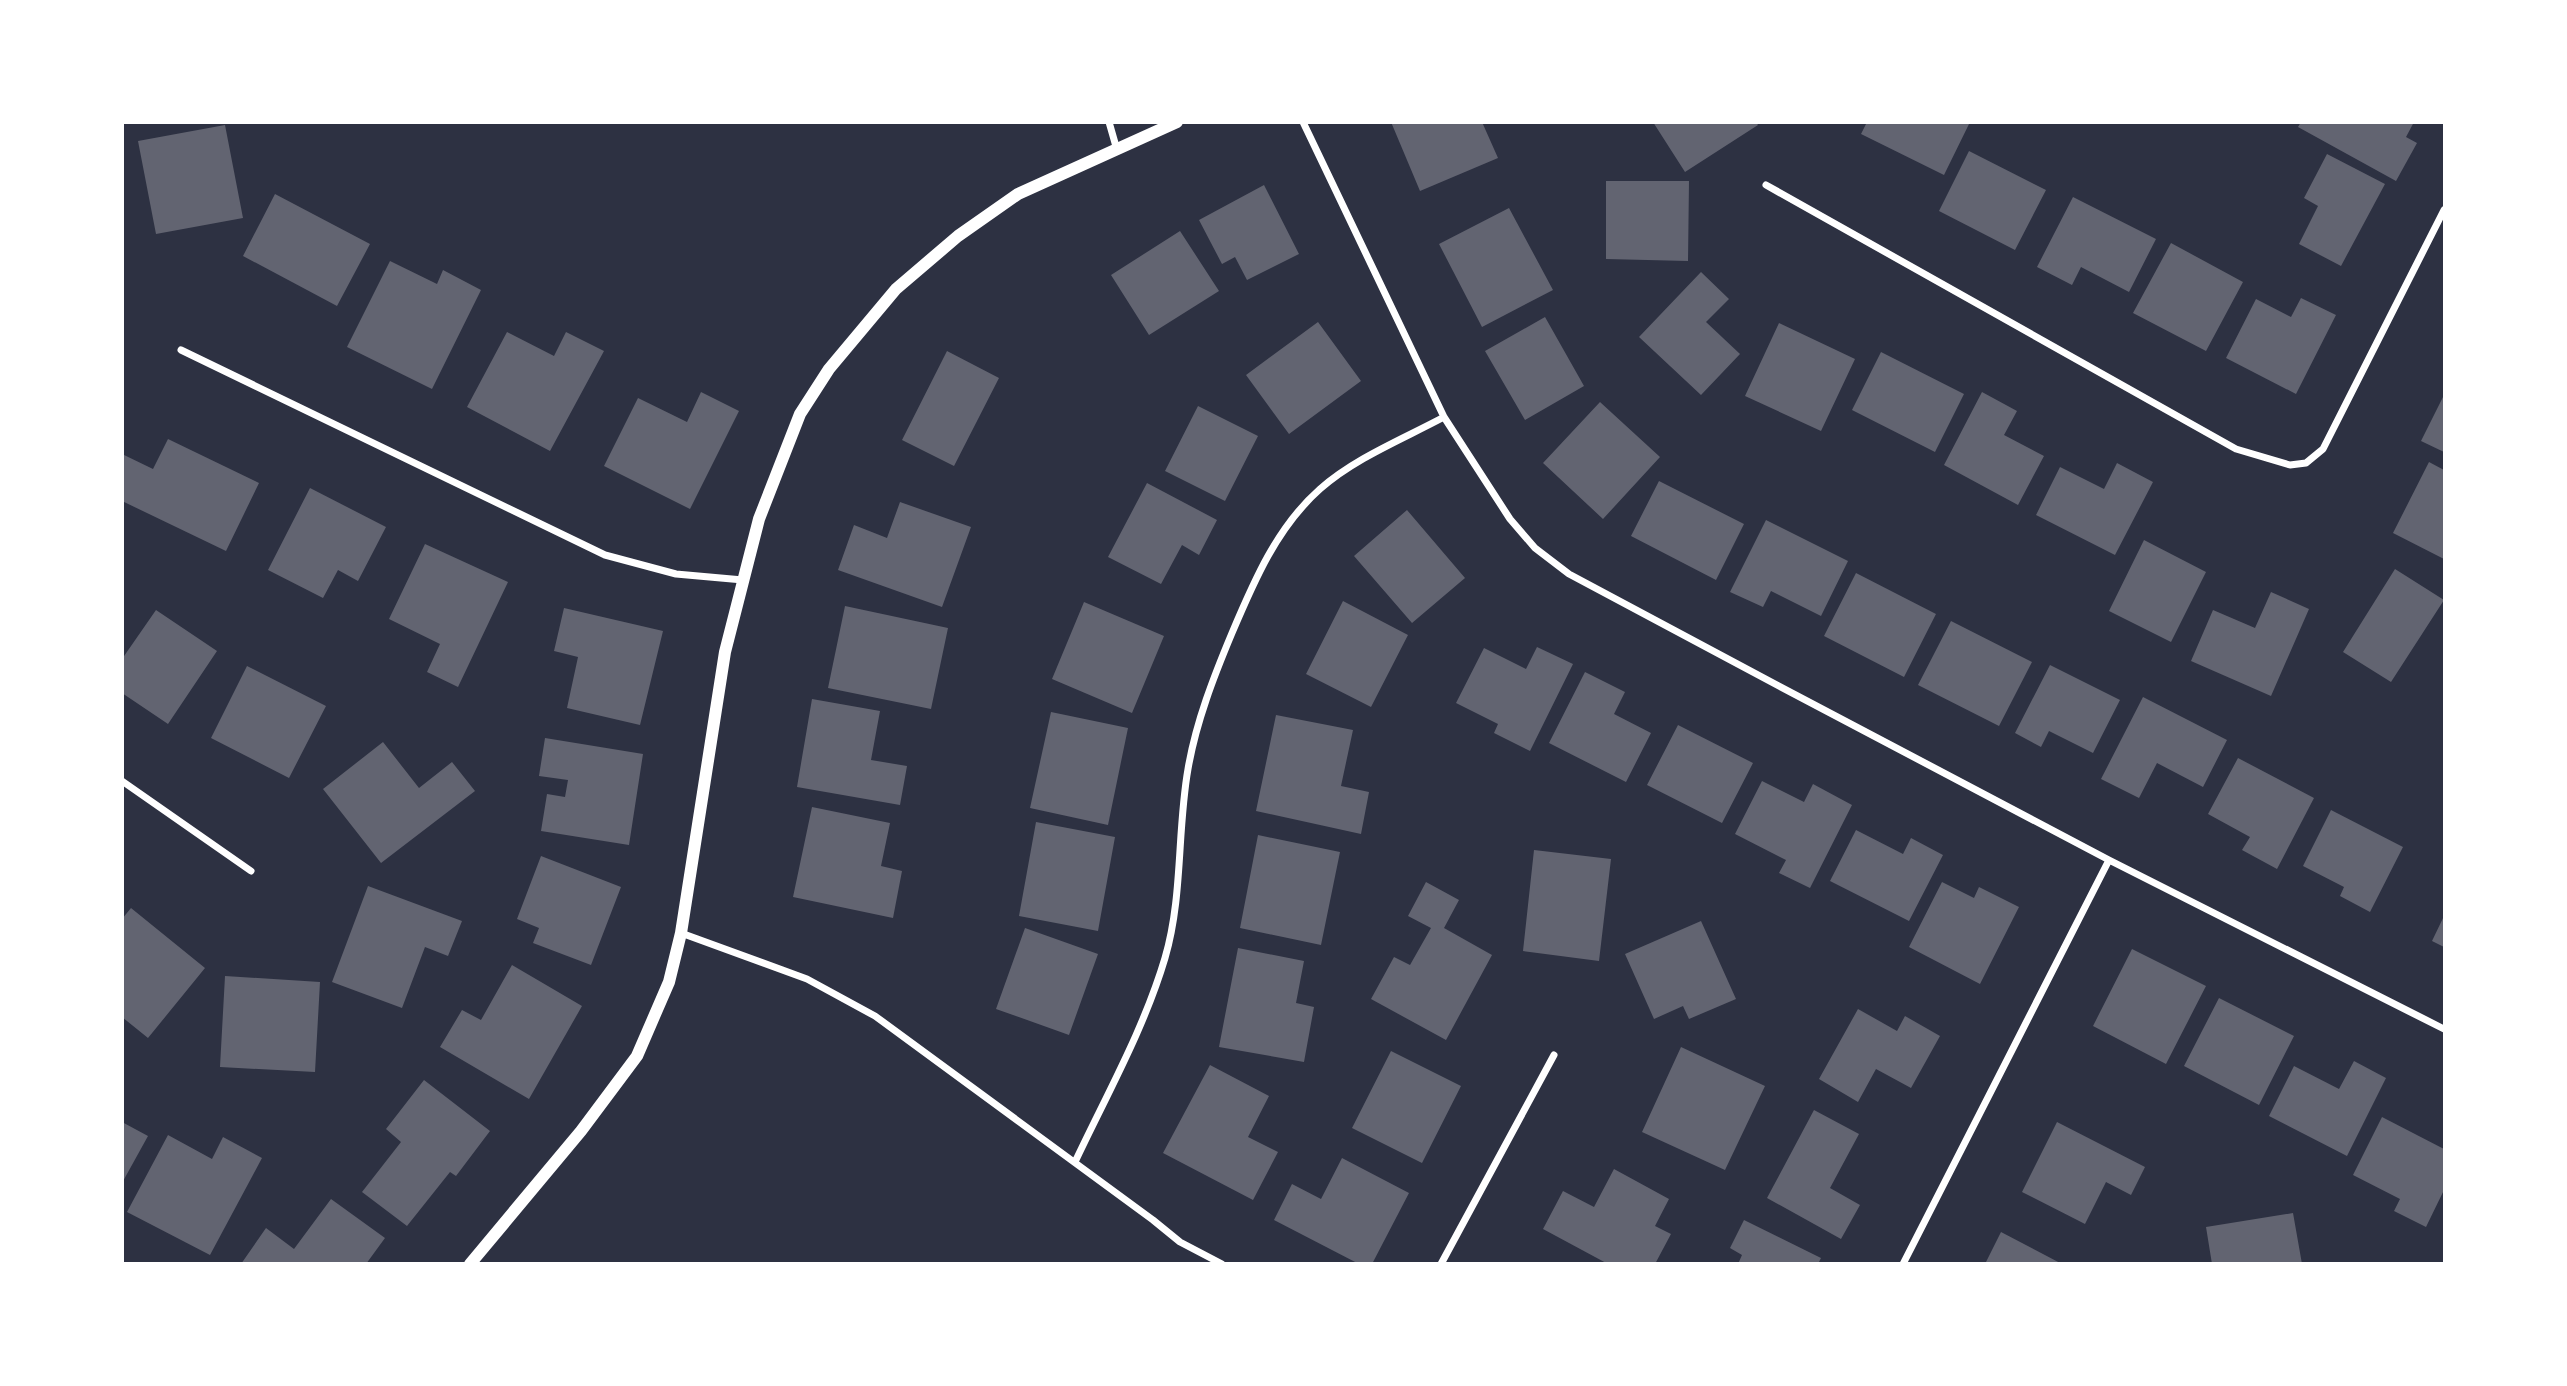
<svg xmlns="http://www.w3.org/2000/svg" width="2567" height="1386" viewBox="0 0 2567 1386" font-family="Mulish,sans-serif">
<style>
.building{fill:#626471}
.lines{fill:none;stroke-linecap:round;stroke-linejoin:round}
.minor{stroke:#fff;stroke-width:7}
.tertiary{stroke:#fff;stroke-width:12}
</style>
<rect width="100%" height="100%" fill="#2d3142"/>
<!-- building -->
<path class="building" d="M 1391,122 L 1482,122 L 1498,158 L 1420,191 Z
M 1653,122 L 1756,122 L 1758,125 L 1685,172 Z
M 1867,122 L 1970,122 L 1944,175 L 1861,134 Z
M 2301,122 L 2414,122 L 2406,137 L 2417,143 L 2396,181 L 2298,127 Z
M 225,125 L 243,218 L 156,234 L 138,141 Z
M 1969,151 L 2046,190 L 2015,250 L 1939,211 Z
M 2327,154 L 2385,184 L 2341,266 L 2299,244 L 2318,206 L 2304,198 Z
M 1606,181 L 1689,181 L 1688,261 L 1606,259 Z
M 1264,185 L 1299,254 L 1247,280 L 1235,257 L 1222,264 L 1199,220 Z
M 275,194 L 370,244 L 337,306 L 243,256 Z
M 2073,197 L 2156,239 L 2129,292 L 2081,267 L 2072,285 L 2037,267 Z
M 1509,208 L 1553,290 L 1482,327 L 1439,244 Z
M 1180,231 L 1219,291 L 1149,335 L 1111,275 Z
M 2171,243 L 2243,282 L 2206,351 L 2133,313 Z
M 390,261 L 437,284 L 443,270 L 481,290 L 432,389 L 347,347 Z
M 1701,272 L 1729,299 L 1706,322 L 1740,354 L 1701,395 L 1639,337 Z
M 2301,298 L 2336,315 L 2296,394 L 2226,358 L 2256,299 L 2291,317 Z
M 1545,317 L 1584,386 L 1525,420 L 1485,351 Z
M 1318,322 L 1361,381 L 1289,434 L 1246,375 Z
M 1779,323 L 1855,359 L 1821,431 L 1745,396 Z
M 507,332 L 554,356 L 566,332 L 604,351 L 550,451 L 467,407 Z
M 947,351 L 999,378 L 954,466 L 902,440 Z
M 1881,352 L 1964,394 L 1935,452 L 1852,410 Z
M 701,392 L 739,411 L 690,509 L 604,466 L 638,398 L 687,422 Z
M 1982,392 L 2017,411 L 2004,435 L 2044,456 L 2018,505 L 1944,465 Z
M 2444,395 L 2444,452 L 2421,441 Z
M 1600,402 L 1660,457 L 1603,519 L 1543,463 Z
M 1198,406 L 1258,436 L 1225,501 L 1165,471 Z
M 168,439 L 259,483 L 226,551 L 122,501 L 122,454 L 153,469 Z
M 2429,462 L 2444,470 L 2444,559 L 2393,533 Z
M 2117,463 L 2153,482 L 2115,555 L 2036,515 L 2060,467 L 2104,489 Z
M 1659,481 L 1744,524 L 1716,580 L 1631,536 Z
M 1147,483 L 1217,520 L 1199,555 L 1182,545 L 1161,584 L 1108,557 Z
M 310,488 L 386,527 L 358,581 L 338,570 L 323,598 L 268,570 Z
M 900,502 L 971,527 L 942,607 L 838,570 L 854,525 L 887,538 Z
M 1407,510 L 1465,578 L 1412,623 L 1354,556 Z
M 1766,520 L 1848,561 L 1821,616 L 1771,591 L 1763,607 L 1730,592 Z
M 2144,540 L 2206,572 L 2171,642 L 2109,611 Z
M 425,544 L 508,582 L 458,687 L 427,672 L 440,644 L 389,619 Z
M 2395,569 L 2444,600 L 2391,682 L 2343,652 Z
M 1856,573 L 1936,614 L 1904,677 L 1824,636 Z
M 2271,592 L 2309,609 L 2271,696 L 2191,661 L 2213,610 L 2255,628 Z
M 1343,601 L 1408,635 L 1371,707 L 1306,674 Z
M 1084,602 L 1164,636 L 1132,713 L 1052,679 Z
M 845,606 L 948,628 L 931,709 L 828,688 Z
M 564,608 L 663,631 L 640,725 L 567,708 L 578,657 L 554,651 Z
M 156,610 L 217,651 L 168,724 L 122,693 L 122,659 Z
M 1951,621 L 2032,662 L 1999,726 L 1918,685 Z
M 1537,647 L 1573,664 L 1530,751 L 1494,733 L 1498,724 L 1456,703 L 1484,648 L 1526,669 Z
M 2050,665 L 2120,700 L 2093,753 L 2049,731 L 2041,747 L 2015,733 Z
M 247,666 L 326,706 L 289,778 L 211,738 Z
M 1585,672 L 1625,692 L 1614,714 L 1651,733 L 1626,782 L 1549,743 Z
M 2143,697 L 2227,740 L 2203,787 L 2157,763 L 2139,798 L 2101,779 Z
M 812,699 L 880,711 L 871,760 L 907,766 L 900,805 L 797,787 Z
M 1051,712 L 1128,728 L 1108,825 L 1030,808 Z
M 1276,715 L 1353,730 L 1341,786 L 1369,792 L 1361,834 L 1256,811 Z
M 1678,725 L 1753,763 L 1722,823 L 1647,785 Z
M 545,738 L 643,754 L 629,845 L 541,831 L 547,794 L 565,797 L 568,780 L 539,776 Z
M 383,742 L 419,788 L 452,762 L 475,791 L 381,863 L 323,789 Z
M 2238,758 L 2314,798 L 2277,869 L 2242,850 L 2250,837 L 2208,814 Z
M 1762,781 L 1804,802 L 1813,784 L 1852,805 L 1810,888 L 1779,873 L 1786,860 L 1735,834 Z
M 812,807 L 890,823 L 881,866 L 902,871 L 893,918 L 793,897 Z
M 2331,810 L 2403,847 L 2370,912 L 2340,896 L 2344,887 L 2303,866 Z
M 1036,822 L 1115,837 L 1098,931 L 1019,916 Z
M 1856,830 L 1903,854 L 1911,838 L 1943,855 L 1909,921 L 1830,881 Z
M 1258,835 L 1340,852 L 1321,945 L 1240,928 Z
M 1534,850 L 1611,859 L 1599,961 L 1523,951 Z
M 541,856 L 621,887 L 591,965 L 533,943 L 539,928 L 517,919 Z
M 1426,882 L 1459,900 L 1444,928 L 1492,955 L 1446,1040 L 1371,999 L 1394,957 L 1410,965 L 1431,928 L 1408,916 Z
M 1942,882 L 1974,898 L 1979,887 L 2019,907 L 1980,984 L 1909,947 Z
M 368,886 L 462,921 L 448,956 L 425,947 L 402,1008 L 332,982 Z
M 131,908 L 205,968 L 148,1038 L 122,1017 L 122,919 Z
M 2444,916 L 2444,947 L 2432,941 Z
M 1701,921 L 1736,999 L 1689,1019 L 1683,1006 L 1654,1019 L 1625,954 Z
M 1025,928 L 1098,954 L 1069,1035 L 996,1009 Z
M 1238,948 L 1304,961 L 1296,1003 L 1314,1007 L 1304,1062 L 1219,1047 Z
M 2132,949 L 2206,986 L 2166,1064 L 2093,1026 Z
M 512,965 L 582,1006 L 529,1099 L 440,1047 L 462,1010 L 481,1020 Z
M 225,976 L 320,982 L 315,1072 L 220,1067 Z
M 2219,998 L 2294,1036 L 2259,1105 L 2184,1066 Z
M 1858,1009 L 1897,1031 L 1905,1016 L 1940,1036 L 1911,1088 L 1876,1069 L 1858,1102 L 1819,1079 Z
M 1681,1047 L 1765,1086 L 1725,1170 L 1642,1132 Z
M 1391,1051 L 1461,1086 L 1422,1163 L 1352,1128 Z
M 2354,1061 L 2386,1078 L 2347,1156 L 2269,1116 L 2294,1066 L 2339,1089 Z
M 1210,1065 L 1269,1096 L 1248,1137 L 1278,1152 L 1253,1200 L 1163,1153 Z
M 424,1080 L 490,1131 L 456,1176 L 450,1172 L 407,1226 L 362,1192 L 401,1142 L 386,1129 Z
M 1814,1110 L 1859,1134 L 1830,1188 L 1860,1205 L 1841,1239 L 1767,1198 Z
M 2382,1117 L 2444,1149 L 2444,1190 L 2426,1227 L 2394,1211 L 2400,1199 L 2353,1175 Z
M 122,1122 L 148,1136 L 122,1183 Z
M 2057,1122 L 2145,1167 L 2131,1195 L 2106,1182 L 2085,1224 L 2022,1192 Z
M 168,1135 L 212,1159 L 223,1137 L 262,1158 L 210,1255 L 127,1212 Z
M 1342,1158 L 1409,1193 L 1372,1264 L 1359,1264 L 1274,1220 L 1292,1184 L 1321,1199 Z
M 1614,1169 L 1669,1199 L 1655,1226 L 1671,1234 L 1655,1264 L 1608,1264 L 1543,1229 L 1563,1191 L 1594,1207 Z
M 331,1199 L 385,1238 L 366,1264 L 241,1264 L 266,1228 L 294,1249 Z
M 2293,1213 L 2302,1264 L 2212,1264 L 2206,1227 Z
M 1744,1220 L 1821,1258 L 1818,1264 L 1738,1264 L 1742,1255 L 1730,1248 Z
M 2001,1232 L 2062,1264 L 1985,1264 Z"/>
<g class="lines">
<!-- minor -->
<path class="minor" d="M 1109,122 L 1117,150
M 1303,122 L 1444,417 L 1510,519 L 1535,548 L 1569,574 L 1777,685 L 2109,860 L 2444,1029
M 1766,185 L 2236,449 L 2290,465 L 2306,463 L 2323,449 L 2444,210
M 181,350 L 605,555 L 676,574 L 743,580
M 122,781 L 251,871
M 681,933 L 807,979 L 875,1016 L 1153,1220 L 1180,1242 L 1222,1264
M 1075,1162 C 1106,1096 1144,1029 1165,958 C 1183,897 1177,831 1188,769 C 1196,722 1214,676 1232,633 C 1254,581 1277,527 1320,489 C 1355,458 1403,439 1444,417
M 1441,1264 L 1554,1055
M 1903,1264 L 2109,860"/>
<!-- tertiary -->
<path class="tertiary" d="M 470,1264 L 581,1131 L 637,1056 L 669,982 L 681,933 L 725,652 L 759,519 L 800,414 L 829,369 L 896,289 L 958,236 L 1018,194 L 1177,122"/>
</g>
<!-- border -->
<rect width="2567" height="1386" fill="none" stroke="#ffffff" stroke-width="248"/>
</svg>
